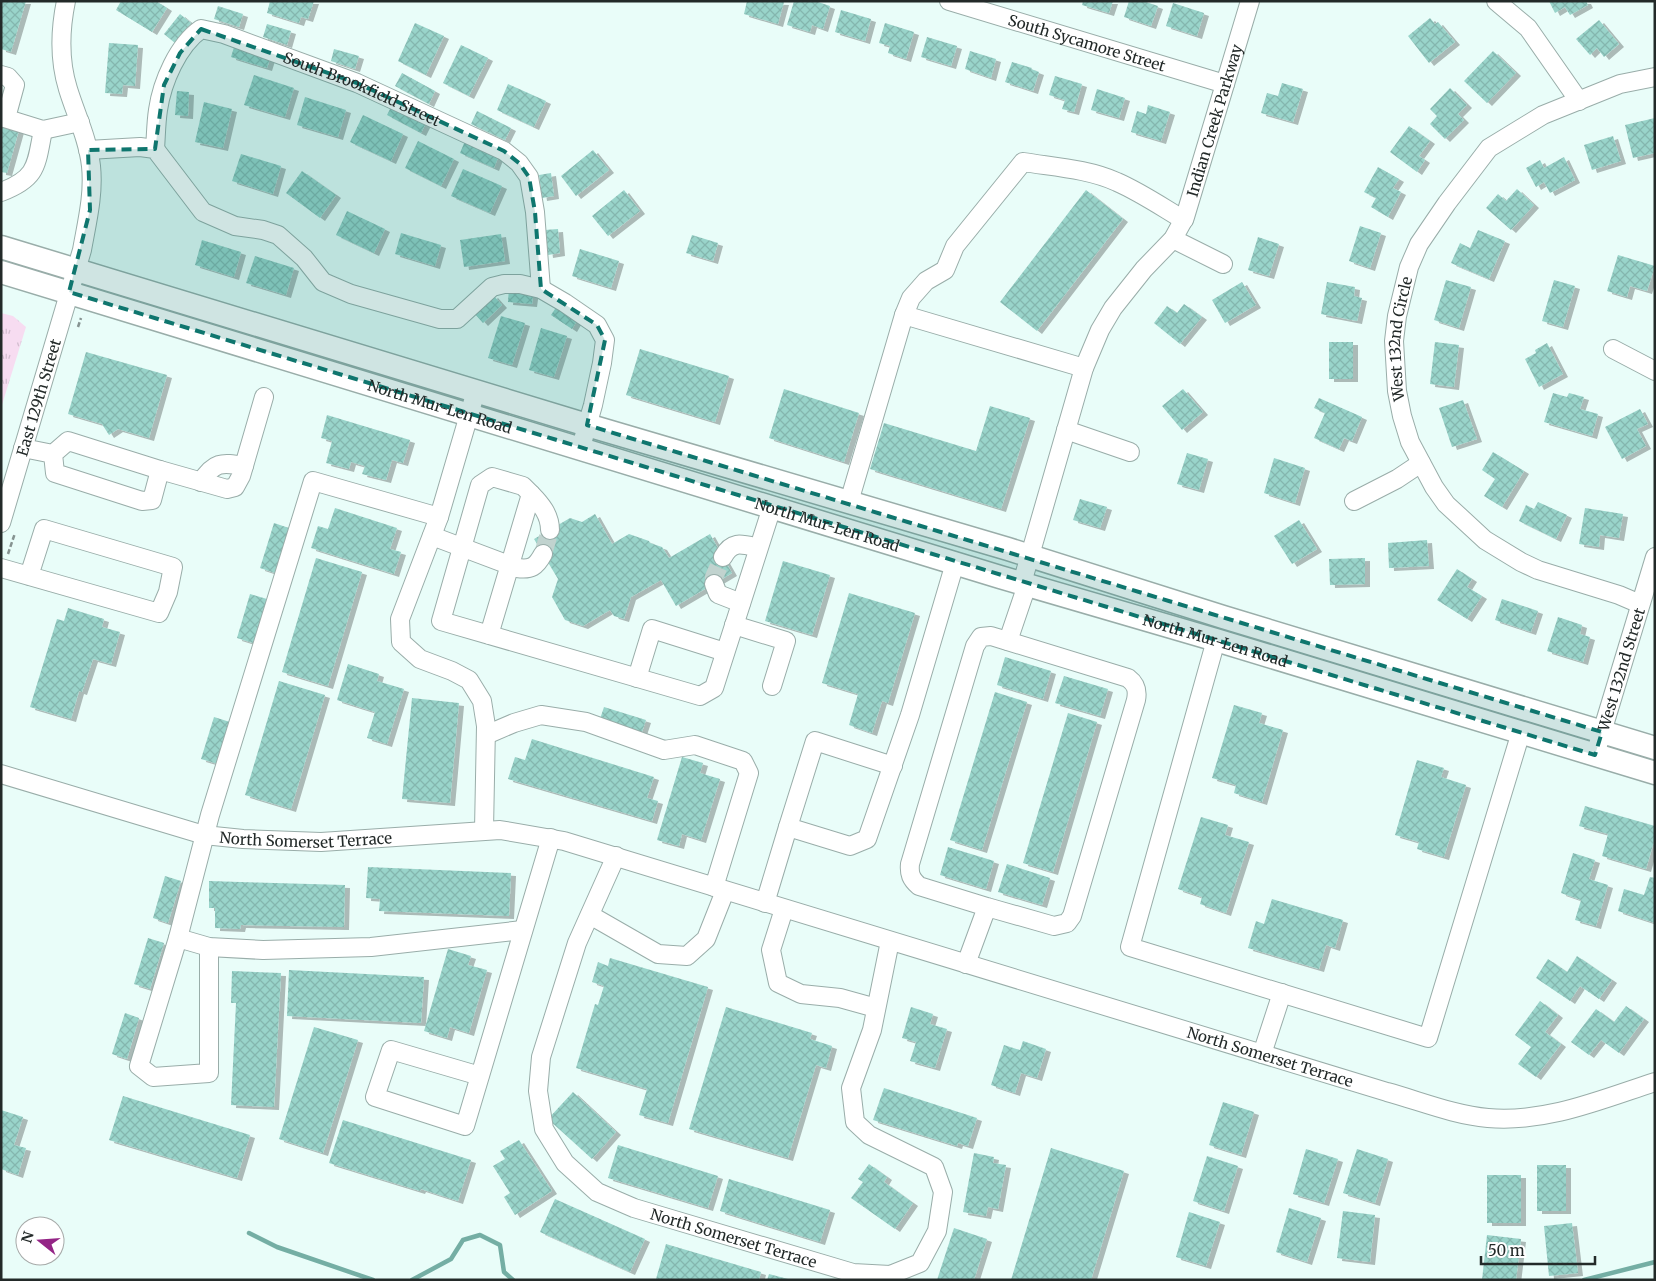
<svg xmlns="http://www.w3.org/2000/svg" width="1656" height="1281" viewBox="0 0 1656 1281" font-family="Merriweather,serif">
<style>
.grass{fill:url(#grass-tufts)}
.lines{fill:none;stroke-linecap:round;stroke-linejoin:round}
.stream{stroke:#74aea4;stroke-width:4.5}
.building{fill:url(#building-cross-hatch);filter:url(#shadow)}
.minor-tunnel{stroke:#c1d3cf;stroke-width:18;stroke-dasharray:18 9;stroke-linecap:butt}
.minor-casing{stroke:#99ada9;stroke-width:20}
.major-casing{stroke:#99ada9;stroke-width:25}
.path{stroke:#869391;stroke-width:2.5;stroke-dasharray:5 2.5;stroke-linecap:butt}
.minor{stroke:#fff;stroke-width:18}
.major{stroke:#fff;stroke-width:22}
.marked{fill:#0f766e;fill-opacity:0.2;stroke:#0f766e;stroke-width:4;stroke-dasharray:10 6;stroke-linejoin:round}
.labels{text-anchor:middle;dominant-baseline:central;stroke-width:4;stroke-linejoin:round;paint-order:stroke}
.street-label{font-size:15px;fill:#232a29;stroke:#fff}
</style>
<defs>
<pattern id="grass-tufts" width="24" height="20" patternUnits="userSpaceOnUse" patternTransform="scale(1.25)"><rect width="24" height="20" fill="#f7dcf1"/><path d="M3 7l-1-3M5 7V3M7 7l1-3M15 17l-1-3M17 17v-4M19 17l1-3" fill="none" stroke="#d3bdcf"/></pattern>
<pattern id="building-cross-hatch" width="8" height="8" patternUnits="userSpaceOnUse" patternTransform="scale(1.25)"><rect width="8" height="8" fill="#99d4ca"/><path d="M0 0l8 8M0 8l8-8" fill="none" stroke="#84b6ae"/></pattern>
<filter id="shadow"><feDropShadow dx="5" dy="3" stdDeviation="0" flood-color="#0004"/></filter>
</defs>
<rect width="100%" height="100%" fill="#e9fdf9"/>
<!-- grass -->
<path class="grass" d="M 1,313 L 13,316 L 26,327 L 1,408 Z"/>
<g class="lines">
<!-- stream -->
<path class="stream" d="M 249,1233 L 277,1247 L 373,1280
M 412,1280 L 451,1259 L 463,1240 L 480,1235 L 500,1245 L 504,1272 L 513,1280
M 1584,1280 L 1655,1262"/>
</g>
<!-- building -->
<path class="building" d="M 1,1 L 26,1 L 11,52 L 1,49 Z
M 121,1 L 156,1 L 167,8 L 152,32 L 116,10 Z
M 270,1 L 314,1 L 308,19 L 301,17 L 299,23 L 267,13 Z
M 747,1 L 784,2 L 778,24 L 744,14 Z
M 794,1 L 815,1 L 830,6 L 823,29 L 812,25 L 810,32 L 787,25 Z
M 1083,1 L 1113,1 L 1109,13 L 1082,5 Z
M 1129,1 L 1143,1 L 1158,6 L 1151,26 L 1124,17 Z
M 1549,1 L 1586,1 L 1588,5 L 1570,15 L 1565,7 L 1555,13 Z
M 1173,3 L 1204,13 L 1197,36 L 1166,26 Z
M 218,6 L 243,14 L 239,27 L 214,19 Z
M 841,10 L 871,19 L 865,41 L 835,32 Z
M 180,14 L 191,23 L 175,43 L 164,34 Z
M 1430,18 L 1435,24 L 1438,22 L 1455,42 L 1429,63 L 1408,36 Z
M 1599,20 L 1619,44 L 1604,57 L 1597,48 L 1590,55 L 1576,39 Z
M 415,23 L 444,36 L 426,75 L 398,61 Z
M 885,23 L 914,32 L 906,59 L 888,53 L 890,46 L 879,43 Z
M 267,24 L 291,31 L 287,45 L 263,37 Z
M 927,37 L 957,46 L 951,66 L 921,57 Z
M 109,43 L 138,45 L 135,86 L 123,85 L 122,94 L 105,93 Z
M 235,44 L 271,55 L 267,68 L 231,57 Z
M 461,45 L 488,58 L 469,96 L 443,83 Z
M 334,49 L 359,56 L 355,69 L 331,61 Z
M 970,51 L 996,59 L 991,78 L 965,69 Z
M 1493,51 L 1516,73 L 1487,103 L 1464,81 Z
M 1012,62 L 1032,68 L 1031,69 L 1039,72 L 1033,91 L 1005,82 Z
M 402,73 L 435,91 L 429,104 L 395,86 Z
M 254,75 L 294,88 L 285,117 L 244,105 Z
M 1055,76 L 1082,84 L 1074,112 L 1062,109 L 1065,100 L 1049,95 Z
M 1282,83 L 1303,89 L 1293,122 L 1261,113 L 1267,93 L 1278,96 Z
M 508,84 L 546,101 L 534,127 L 497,110 Z
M 1450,88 L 1467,105 L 1458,114 L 1464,120 L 1445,139 L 1430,124 L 1437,116 L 1430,109 Z
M 1097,89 L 1125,98 L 1119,118 L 1091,110 Z
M 177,91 L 189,92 L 188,116 L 175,115 Z
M 305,97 L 346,110 L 338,137 L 297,125 Z
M 204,102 L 232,109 L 223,148 L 195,142 Z
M 393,103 L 427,121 L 421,133 L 387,115 Z
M 1148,105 L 1170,112 L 1161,141 L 1131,132 L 1137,111 L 1146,114 Z
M 477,111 L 511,128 L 505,140 L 471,124 Z
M 363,115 L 403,134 L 391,161 L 350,142 Z
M 1655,118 L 1655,153 L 1633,158 L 1625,125 Z
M 1,125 L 19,130 L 7,173 L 1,172 Z
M 1409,126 L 1430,141 L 1419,156 L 1425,160 L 1417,172 L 1390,152 Z
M 1613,136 L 1621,161 L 1592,170 L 1584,145 Z
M 418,141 L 454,159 L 441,186 L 405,168 Z
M 465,141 L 499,155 L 494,168 L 460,153 Z
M 593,150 L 609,170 L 576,196 L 561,176 Z
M 241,154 L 281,166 L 273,194 L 232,181 Z
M 1564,157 L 1575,180 L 1550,193 L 1544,182 L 1536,187 L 1526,168 L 1540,160 L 1544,168 Z
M 1378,167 L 1399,179 L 1393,188 L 1401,192 L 1388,217 L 1371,207 L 1376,198 L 1364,192 Z
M 463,169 L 502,186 L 490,213 L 451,196 Z
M 302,171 L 336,195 L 320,218 L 286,193 Z
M 551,173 L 554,196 L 542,198 L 539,175 Z
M 1517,189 L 1534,205 L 1511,230 L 1486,208 L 1498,194 L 1506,201 Z
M 624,190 L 640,211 L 608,236 L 592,216 Z
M 1086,190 L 1123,219 L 1037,331 L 1000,302 Z
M 347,211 L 385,229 L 374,253 L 336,235 Z
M 1360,226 L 1381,233 L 1370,268 L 1349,261 Z
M 558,229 L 560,253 L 548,255 L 545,230 Z
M 1478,230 L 1505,241 L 1489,279 L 1451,263 L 1460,243 L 1470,248 Z
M 401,233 L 441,245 L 435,266 L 395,254 Z
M 501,234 L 505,261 L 464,267 L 460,240 Z
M 692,235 L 718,243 L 713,261 L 686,253 Z
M 1258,237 L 1279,244 L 1269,276 L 1248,270 Z
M 202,240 L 241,252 L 234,277 L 195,265 Z
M 580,249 L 619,261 L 611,288 L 572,276 Z
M 1618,255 L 1655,266 L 1647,291 L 1630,286 L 1627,297 L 1607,291 Z
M 255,256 L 294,268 L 286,295 L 246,283 Z
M 1446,280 L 1471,287 L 1459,328 L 1434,320 Z
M 1554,280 L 1575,286 L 1563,327 L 1542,321 Z
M 1242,282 L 1256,305 L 1225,323 L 1212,300 Z
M 1327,282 L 1355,287 L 1354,296 L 1362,298 L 1357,321 L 1321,314 Z
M 509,287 L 534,289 L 532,304 L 508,302 Z
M 493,295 L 502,305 L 483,323 L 474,313 Z
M 559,303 L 579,317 L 572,329 L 551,315 Z
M 1184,304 L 1202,317 L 1180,344 L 1154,323 L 1167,306 L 1177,313 Z
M 501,316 L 525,323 L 512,365 L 488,358 Z
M 541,328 L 567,336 L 554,377 L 529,370 Z
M 1329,342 L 1353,342 L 1353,379 L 1329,379 Z
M 1435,342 L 1459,345 L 1454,387 L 1430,384 Z
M 1547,343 L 1563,374 L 1539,387 L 1525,359 L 1536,353 L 1535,350 Z
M 640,349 L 729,376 L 715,422 L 626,395 Z
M 86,352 L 167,375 L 149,438 L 118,429 L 109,435 L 102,424 L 68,414 Z
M 784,389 L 859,413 L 844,462 L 769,438 Z
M 1183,389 L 1203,412 L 1182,430 L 1162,406 Z
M 1553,393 L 1567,397 L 1569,393 L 1584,397 L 1580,409 L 1598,414 L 1592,436 L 1544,422 Z
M 1319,398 L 1362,417 L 1352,441 L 1344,438 L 1339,449 L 1314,438 L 1325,413 L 1314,408 Z
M 1463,400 L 1477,439 L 1452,447 L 1439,408 Z
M 990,406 L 1030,418 L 1001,509 L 870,469 L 884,423 L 976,451 Z
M 1640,409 L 1648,424 L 1637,429 L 1646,446 L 1622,459 L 1605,427 Z
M 327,415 L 410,440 L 403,463 L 392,460 L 386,480 L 362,474 L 365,466 L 351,462 L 349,469 L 326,463 L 332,441 L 321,438 Z
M 1493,452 L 1524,471 L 1502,507 L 1484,496 L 1495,479 L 1482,470 Z
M 1187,453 L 1208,459 L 1199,490 L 1177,484 Z
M 1274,458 L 1305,468 L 1295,503 L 1264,493 Z
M 1080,499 L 1107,507 L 1100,528 L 1073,520 Z
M 1538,502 L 1567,515 L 1556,539 L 1519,521 L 1526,505 L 1534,509 Z
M 335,508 L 397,528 L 390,549 L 401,552 L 394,574 L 311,548 L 318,526 L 328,529 Z
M 1585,508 L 1623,514 L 1619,538 L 1600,535 L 1599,547 L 1579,544 Z
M 595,514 L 612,544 L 629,534 L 649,541 L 650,543 L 662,547 L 669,558 L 710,534 L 732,573 L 676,606 L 661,580 L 631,597 L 624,619 L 614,616 L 610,610 L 583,626 L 565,620 L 552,597 L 558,579 L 534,539 L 570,518 L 582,522 Z
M 1299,520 L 1317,549 L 1292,564 L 1274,536 Z
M 274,523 L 289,528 L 275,573 L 260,568 Z
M 1427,540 L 1429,566 L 1389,568 L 1388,543 Z
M 316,558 L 362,572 L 328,686 L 282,672 Z
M 1365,558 L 1365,584 L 1330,585 L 1329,559 Z
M 783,561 L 830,575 L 812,635 L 765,621 Z
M 1457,569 L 1472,579 L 1467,587 L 1482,596 L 1467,619 L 1437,600 Z
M 849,593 L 915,613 L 888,703 L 882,701 L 872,733 L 849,725 L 858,694 L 822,683 Z
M 250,594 L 267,599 L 253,643 L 237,638 Z
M 1502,599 L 1538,611 L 1531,632 L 1495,620 Z
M 68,608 L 104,619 L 102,627 L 120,632 L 111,664 L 93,659 L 82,692 L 79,691 L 71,719 L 30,707 L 57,619 L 64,621 Z
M 1558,617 L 1582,625 L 1580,634 L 1590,637 L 1583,662 L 1547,651 Z
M 1005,657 L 1051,671 L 1043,699 L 997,685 Z
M 348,664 L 379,674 L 377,681 L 404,689 L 387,744 L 367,738 L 375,712 L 337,700 Z
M 1064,676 L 1108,689 L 1100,716 L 1055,703 Z
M 279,681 L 325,695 L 291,809 L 245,795 Z
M 995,692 L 1027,702 L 982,850 L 950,840 Z
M 412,698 L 459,703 L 450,803 L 402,799 Z
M 1234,705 L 1262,713 L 1259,723 L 1283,730 L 1262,802 L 1234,793 L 1236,785 L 1212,778 Z
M 604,707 L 646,720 L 641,735 L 599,722 Z
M 1068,713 L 1097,722 L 1053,872 L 1023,863 Z
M 214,717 L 230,722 L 218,764 L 201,759 Z
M 532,739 L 654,777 L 647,798 L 658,801 L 652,821 L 508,779 L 515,757 L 525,760 Z
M 682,757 L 703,763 L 700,773 L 720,779 L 701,840 L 682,834 L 679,846 L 657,840 Z
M 1417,760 L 1444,768 L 1441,777 L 1466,785 L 1444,857 L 1417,849 L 1419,842 L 1395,835 Z
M 1585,806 L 1655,826 L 1655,838 L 1646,869 L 1602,856 L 1608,834 L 1579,826 Z
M 1201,817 L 1228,825 L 1225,835 L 1249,842 L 1226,913 L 1200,904 L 1202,897 L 1178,889 Z
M 948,847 L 994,861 L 986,889 L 940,875 Z
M 1573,853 L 1595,860 L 1589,879 L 1608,885 L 1596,926 L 1575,920 L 1581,900 L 1561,893 Z
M 1007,864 L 1050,878 L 1042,905 L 998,892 Z
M 368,867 L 511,873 L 509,916 L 379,911 L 380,899 L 366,898 Z
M 165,876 L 181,881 L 168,923 L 153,918 Z
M 1650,877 L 1655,878 L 1655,923 L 1618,911 L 1624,889 L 1644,895 Z
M 209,881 L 345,885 L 344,927 L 241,925 L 240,929 L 215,928 L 215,908 L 209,908 Z
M 1272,899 L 1343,920 L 1335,948 L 1326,945 L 1319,969 L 1248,948 L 1256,921 L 1264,924 Z
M 148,938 L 164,943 L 150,989 L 134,984 Z
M 448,949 L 471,956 L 468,965 L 487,970 L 469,1033 L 450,1027 L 447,1038 L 424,1031 Z
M 1577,956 L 1612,980 L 1599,999 L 1580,986 L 1570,1001 L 1536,978 L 1548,959 L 1567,972 Z
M 610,958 L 708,987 L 668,1123 L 639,1115 L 647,1089 L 576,1068 L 595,1004 L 598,1005 L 604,986 L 592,982 L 598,962 L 608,966 Z
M 289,970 L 424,977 L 421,1023 L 287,1016 Z
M 232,971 L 281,973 L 274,1107 L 231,1105 L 236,1003 L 231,1003 Z
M 1540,1001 L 1558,1015 L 1545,1032 L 1561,1044 L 1536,1077 L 1518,1064 L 1531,1047 L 1515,1035 Z
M 1626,1006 L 1644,1019 L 1619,1053 L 1601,1040 L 1589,1055 L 1571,1042 L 1596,1009 L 1614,1022 Z
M 726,1007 L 812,1033 L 810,1039 L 832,1046 L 826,1068 L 816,1065 L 788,1158 L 689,1129 Z
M 911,1007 L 933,1014 L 930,1024 L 947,1029 L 935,1068 L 910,1061 L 916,1042 L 902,1038 Z
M 125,1013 L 139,1018 L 127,1059 L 112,1054 Z
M 314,1027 L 358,1040 L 323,1153 L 279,1139 Z
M 1023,1041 L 1046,1049 L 1037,1078 L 1021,1073 L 1015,1093 L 991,1085 L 1004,1045 L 1020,1050 Z
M 884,1088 L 977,1118 L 968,1146 L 958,1143 L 957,1146 L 873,1120 Z
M 573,1092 L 616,1132 L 592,1159 L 548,1119 Z
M 123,1096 L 250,1135 L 237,1178 L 109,1140 Z
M 1223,1102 L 1254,1112 L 1241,1155 L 1209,1145 Z
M 1,1110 L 23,1117 L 14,1145 L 26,1148 L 18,1175 L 1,1169 Z
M 343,1120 L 471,1160 L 458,1201 L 421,1189 L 420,1191 L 329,1163 Z
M 519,1140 L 552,1191 L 515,1215 L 504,1197 L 510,1193 L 493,1166 L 505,1159 L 500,1151 Z
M 618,1145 L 718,1176 L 708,1208 L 608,1178 Z
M 1051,1148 L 1124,1171 L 1091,1280 L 1011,1280 Z
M 1306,1149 L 1338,1159 L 1324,1203 L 1293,1194 Z
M 1357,1149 L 1388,1159 L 1375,1203 L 1343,1193 Z
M 974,1153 L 994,1157 L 993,1163 L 1006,1165 L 998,1209 L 988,1207 L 986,1216 L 963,1212 Z
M 1207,1156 L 1238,1166 L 1224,1211 L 1193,1201 Z
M 869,1164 L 887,1177 L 884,1182 L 913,1203 L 895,1229 L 851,1198 L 863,1182 L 858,1179 Z
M 1537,1165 L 1566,1165 L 1566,1211 L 1537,1211 Z
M 1487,1175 L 1521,1175 L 1521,1223 L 1487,1223 Z
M 729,1179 L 830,1210 L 820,1242 L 720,1211 Z
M 555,1199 L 645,1239 L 630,1272 L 540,1232 Z
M 1289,1208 L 1321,1218 L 1307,1262 L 1276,1252 Z
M 1343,1211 L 1375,1215 L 1370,1262 L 1337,1258 Z
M 1189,1212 L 1220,1222 L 1206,1266 L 1176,1257 Z
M 1572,1223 L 1578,1273 L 1549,1276 L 1544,1226 Z
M 954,1228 L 987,1239 L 974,1280 L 937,1280 Z
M 1487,1235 L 1521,1239 L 1516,1280 L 1482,1280 Z
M 666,1244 L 761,1272 L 759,1280 L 656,1279 Z
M 769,1274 L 788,1279 L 788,1280 L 767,1280 Z"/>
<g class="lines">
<!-- minor-tunnel -->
<path class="minor-tunnel" d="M 543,554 L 550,530
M 714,584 L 714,577 L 723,557"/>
<!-- minor casing -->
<g class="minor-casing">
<g id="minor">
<path id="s1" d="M 949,1 L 1225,84"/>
<path d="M 1496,1 L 1528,28 L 1579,101"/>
<path d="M 1,75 L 8,77 L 15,85 L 6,118"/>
<path d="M 1,117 L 43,130 L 80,122"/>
<path id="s2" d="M 155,149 C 156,136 156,123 158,110 C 162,82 178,45 201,29 L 224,34 L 357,83 L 504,151 L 519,163 L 529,177 L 535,212 L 541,289"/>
<path d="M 88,150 L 140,147 L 155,149 L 203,212 L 235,226 L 263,230 L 278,235 L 304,258 L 323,282 L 351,294 L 440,319 L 457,319 L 492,287 L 504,284 L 520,284 L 541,289 L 565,303 L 597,325 L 605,340 L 602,363 L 593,405 L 581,447"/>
<path d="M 1,192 C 38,178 36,165 43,130"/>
<path d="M 1173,239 L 1223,264"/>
<path d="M 904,315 L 1084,368"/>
<path d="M 1613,349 L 1655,371"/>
<path d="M 476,391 L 439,517 L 400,619 L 401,642 L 420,659 L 452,671 L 469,680 L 482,701 L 486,726 L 484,830"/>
<path d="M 1066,430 L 1130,452"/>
<path d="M 23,448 L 53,454 L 68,441 L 160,470 L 152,500 L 142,501 L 55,473 L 53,454"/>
<path d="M 160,470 L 227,489 L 235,487 L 241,476 L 264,397"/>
<path d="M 201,482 C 214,462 221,462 244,466"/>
<path d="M 531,494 C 541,504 550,515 550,530"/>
<path d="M 1354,501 L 1397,479 L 1421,463"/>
<path d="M 849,502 L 904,315 L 911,298 L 926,281 L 945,270 L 955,246 L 1023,162 C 1054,167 1089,169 1117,182 C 1140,192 1162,207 1184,220"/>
<path id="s3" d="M 1,523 L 82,250 C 87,222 94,194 91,166 C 88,139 76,115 68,89 C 59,60 60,30 66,1"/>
<path d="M 432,536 L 517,568 C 531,570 536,567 543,554"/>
<path d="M 723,557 C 732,540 742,544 758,548"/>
<path d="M 1,568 L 159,613 L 168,592 L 173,567 L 44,529 L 29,576"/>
<path id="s4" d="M 1022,583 L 1084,368 L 1100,330 L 1113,308 L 1144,269 L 1173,239 L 1185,217 L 1250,1"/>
<path d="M 714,584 L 718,594 L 741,603"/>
<path id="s5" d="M 1640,604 L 1619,595 L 1538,570 L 1521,562 L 1485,540 L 1446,504 L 1434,487 L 1410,442 L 1402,416 L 1397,391 L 1394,341 L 1397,316 L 1409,267 L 1419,244 L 1447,203 L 1489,148 L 1543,115 L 1620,84 L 1655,77"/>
<path d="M 734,625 L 786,641 L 772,686"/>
<path d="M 489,635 L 531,494 L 523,486 L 492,477 L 480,485 L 441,621 L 700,696 L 714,688 L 772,507"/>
<path d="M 1216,640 L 1130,947 L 1428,1038 L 1521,732"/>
<path d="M 1008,641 L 1027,585"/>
<path d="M 637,678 L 652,629 L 725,652"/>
<path d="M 486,735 L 514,723 L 541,715 L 586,722 L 664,750 L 695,745 L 743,761 L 749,773 L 714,887"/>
<path id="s6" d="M 1598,745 L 1655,557"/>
<path id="s7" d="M 1,774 L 204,835 L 243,839 L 321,842 L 500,830 L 564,841 L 1387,1092 C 1420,1101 1454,1115 1488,1118 C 1546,1123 1600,1100 1655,1082"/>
<path d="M 788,827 L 815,741 L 893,766"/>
<path id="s8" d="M 616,856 L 577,943 L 541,1057 L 538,1091 L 544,1129 L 565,1163 L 597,1192 L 634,1208 L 853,1273 L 890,1275 L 920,1263 L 937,1231 L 943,1192 L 934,1167 L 869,1135 L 855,1122 L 851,1088 L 872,1030 L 890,941"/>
<path d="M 765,903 L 788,827 L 850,846 L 867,839 L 910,715 L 955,563"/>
<path d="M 784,909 L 771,950 L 778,983 L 801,994 L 840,998 L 876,1008"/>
<path d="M 590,915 L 658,954 L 687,956 L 706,939 L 725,891"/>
<path d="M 178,938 L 209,947 L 263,950 L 371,947 L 523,930"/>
<path d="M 209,947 L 209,1073 L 153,1077 L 139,1066 L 178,938 L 210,815 L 313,481 L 439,517"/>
<path d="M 966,964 L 987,907 L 919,886 C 911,879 909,874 910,864 L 975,646 L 981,637 L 991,636 L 1128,678 C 1136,684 1138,690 1136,700 L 1072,916 L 1067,923 L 1054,926 L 987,907"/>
<path d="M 1262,1054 L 1282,993"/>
<path d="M 480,1076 L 391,1050 L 375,1097 L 465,1126 L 551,838"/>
</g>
</g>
<!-- major casing -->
<g class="major-casing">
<g id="major">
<path d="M 1,247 L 587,425 L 1008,549 L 1223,617 L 1655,748"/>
<path id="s9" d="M 1,272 L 1000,577 L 1216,640 L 1655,773"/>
</g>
</g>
<!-- path -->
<path class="path" d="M 78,327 L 81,318
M 8,554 L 15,533"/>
<!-- minor -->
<use href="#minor" class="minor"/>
<!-- major -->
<use href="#major" class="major"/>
</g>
<!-- marked area -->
<path class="marked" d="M 201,29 L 357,83 L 504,151 L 519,163 L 529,177 L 535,212 L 541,289 L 597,325 L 605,340 L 587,425 L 1602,732 L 1595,755 L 69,292 L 90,210 L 88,150 L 155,149 L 164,85 L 180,53 Z"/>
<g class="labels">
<!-- street labels -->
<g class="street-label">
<text stroke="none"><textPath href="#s1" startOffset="144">South Sycamore Street</textPath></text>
<text stroke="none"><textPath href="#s2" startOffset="305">South Brookfield Street</textPath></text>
<text stroke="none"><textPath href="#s4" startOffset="508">Indian Creek Parkway</textPath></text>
<text stroke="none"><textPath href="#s5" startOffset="399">West 132nd Circle</textPath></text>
<text stroke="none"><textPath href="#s3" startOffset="131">East 129th Street</textPath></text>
<text stroke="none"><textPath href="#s9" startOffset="459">North Mur-Len Road</textPath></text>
<text stroke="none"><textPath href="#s9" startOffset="864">North Mur-Len Road</textPath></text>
<text stroke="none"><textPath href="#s9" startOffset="1269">North Mur-Len Road</textPath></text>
<text stroke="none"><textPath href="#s6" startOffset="79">West 132nd Street</textPath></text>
<text stroke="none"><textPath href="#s7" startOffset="314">North Somerset Terrace</textPath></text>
<text stroke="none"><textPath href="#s7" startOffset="1312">North Somerset Terrace</textPath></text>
<text stroke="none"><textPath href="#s8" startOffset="515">North Somerset Terrace</textPath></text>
</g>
</g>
<!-- border -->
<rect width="1656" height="1281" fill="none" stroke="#232a29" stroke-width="5"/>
<!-- north arrow -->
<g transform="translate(40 1241) rotate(287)"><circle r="24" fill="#ffffff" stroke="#a7aaa9"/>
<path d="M0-4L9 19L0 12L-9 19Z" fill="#942586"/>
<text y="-8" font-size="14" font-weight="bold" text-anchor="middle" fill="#232a29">N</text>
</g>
<!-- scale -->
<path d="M1481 1256v8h114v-8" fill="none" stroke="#232a29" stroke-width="2.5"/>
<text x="1488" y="1256" font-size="15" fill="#232a29" stroke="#ffffff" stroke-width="4" paint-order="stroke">50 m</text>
</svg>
